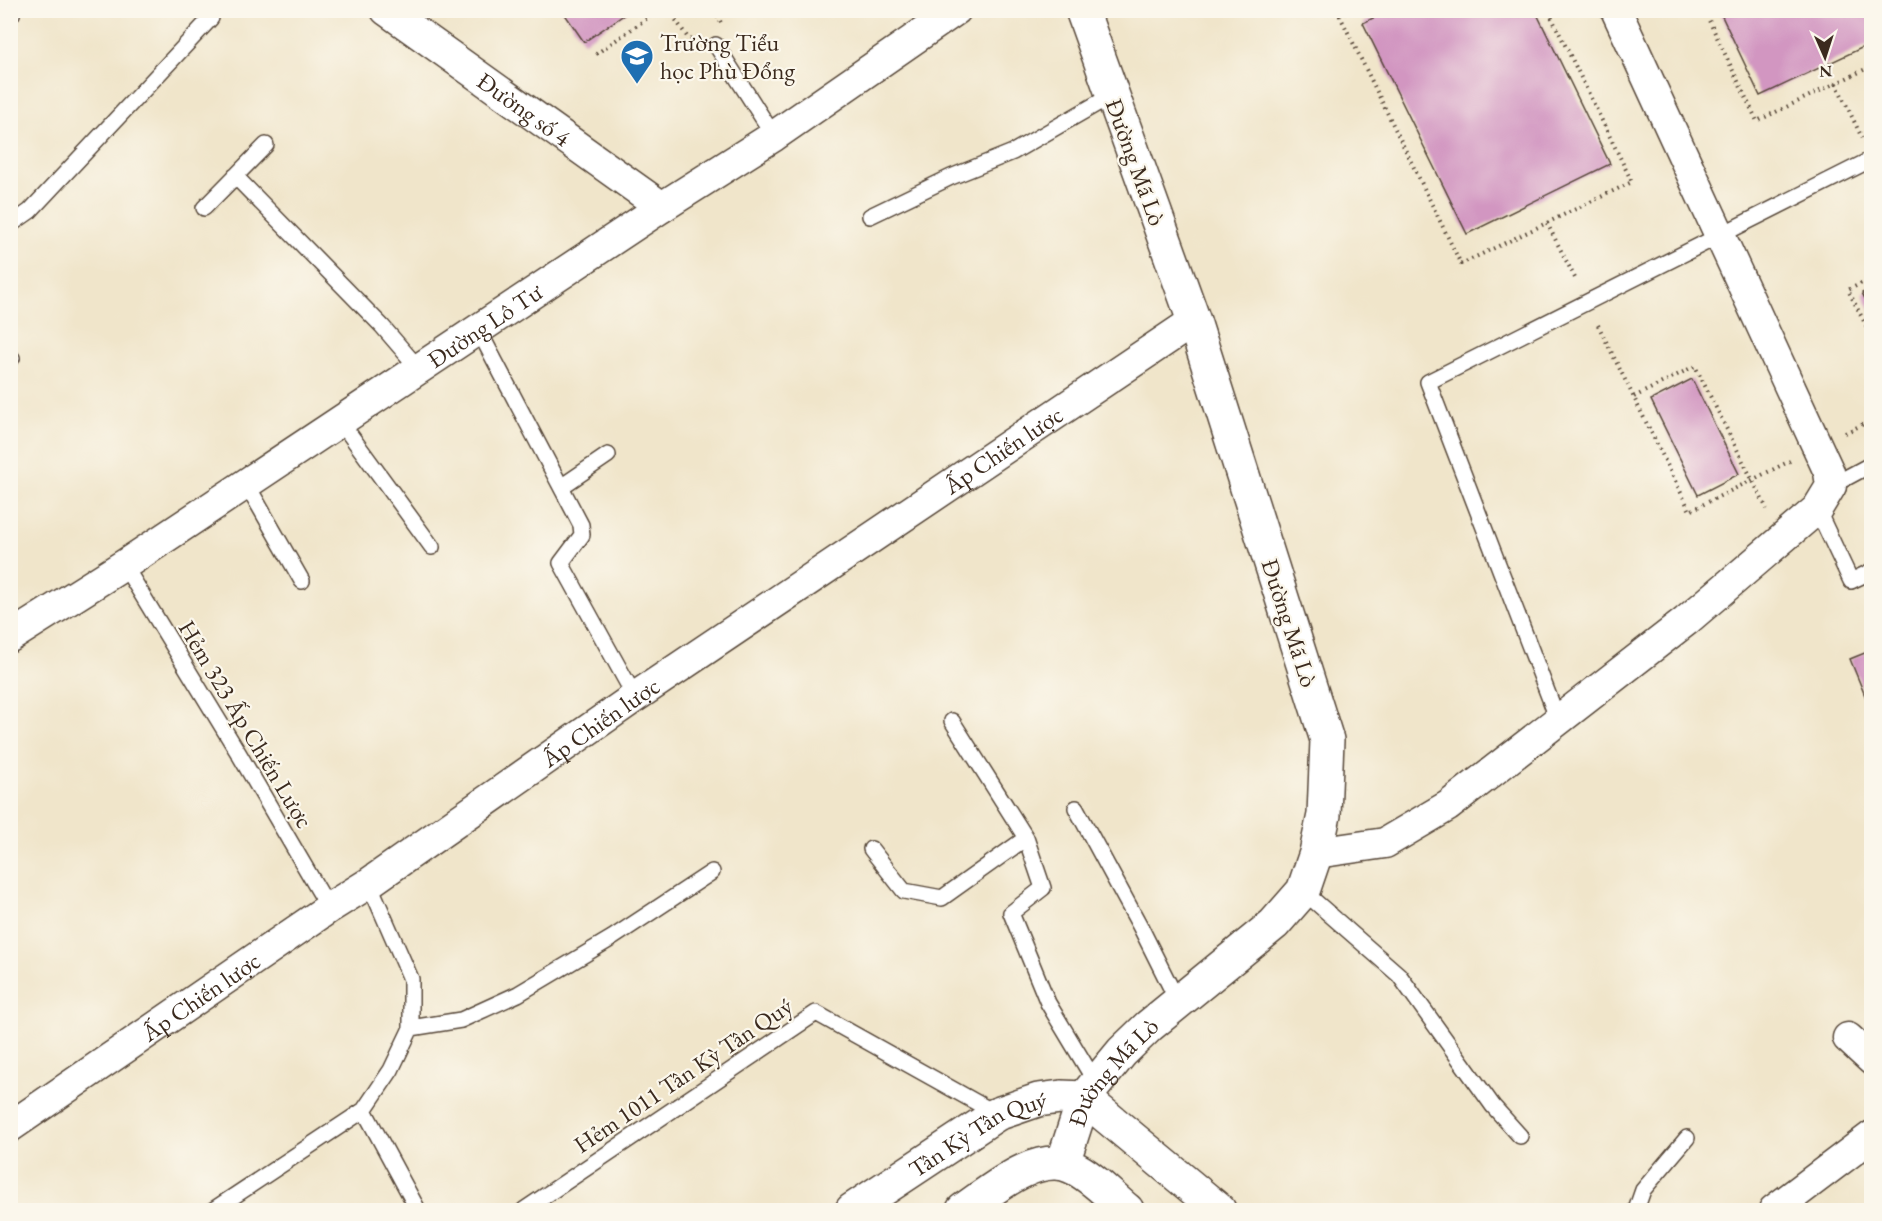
<svg xmlns="http://www.w3.org/2000/svg" width="1882" height="1221" viewBox="0 0 1882 1221" font-family="'EB Garamond',serif">
<style>
.building{fill:#d296c1}
.lines{fill:none;stroke-linecap:round;stroke-linejoin:round}
.service-casing{stroke:#564638;stroke-width:18}
.minor-casing{stroke:#564638;stroke-width:33}
.secondary-casing{stroke:#564638;stroke-width:36}
.path{stroke:#564638;stroke-width:4;stroke-dasharray:1.5 4.5;stroke-linecap:butt}
.service{stroke:#fff;stroke-width:15}
.minor{stroke:#fff;stroke-width:30}
.secondary{stroke:#fff;stroke-width:33}
.labels{text-anchor:middle;dominant-baseline:central;stroke-width:4.5;stroke-linejoin:round;paint-order:stroke}
.poi-label{font-size:24px;fill:#3b2a1e;stroke:#fbf7ec;text-anchor:start}
.street-label{font-size:24px;fill:#3b2a1e;stroke:#fbf7ec}
</style>
<rect width="100%" height="100%" fill="#fbf7ec"/>
<filter id="ink" filterUnits="userSpaceOnUse"><feTurbulence type="fractalNoise" baseFrequency=".0167" numOctaves="2"/><feDisplacementMap in="SourceGraphic" scale="12" xChannelSelector="R" yChannelSelector="G"/><feConvolveMatrix kernelMatrix="1 2 1 2 8 2 1 2 1" color-interpolation-filters="sRGB"/></filter>
<filter id="wash" filterUnits="userSpaceOnUse"><feTurbulence type="fractalNoise" baseFrequency=".008" numOctaves="4" result="noise"/><feDisplacementMap in="SourceGraphic" scale="24" xChannelSelector="R" yChannelSelector="G"/><feGaussianBlur stdDeviation="1.35" result="paint"/><feColorMatrix in="noise" values="0 0 0 0 0 0 0 0 0 0 0 0 0 0 0 0 0 1.4 0 .05"/><feComposite in="paint" operator="in"/></filter>
<g filter="url(#wash)">
<rect width="100%" height="100%" fill="#f0e5ca"/>
<g id="blocks">
<!-- building -->
<path class="building" d="M 562,10 L 631,10 L 584,42 Z
M 1389,10 L 1535,10 L 1610,164 L 1467,234 L 1363,23 Z
M 1719,10 L 1872,10 L 1872,43 L 1760,96 Z
M 1872,288 L 1872,312 L 1862,293 Z
M 1692,379 L 1739,474 L 1698,495 L 1651,400 Z
M 1872,650 L 1872,696 L 1866,698 L 1850,659 Z"/>
</g>
</g>
<g filter="url(#ink)">
<use href="#blocks" fill-opacity="0" stroke="#564638" stroke-width="1.5"/>
<g class="lines">
<!-- service casing -->
<g class="service-casing">
<path id="service" d="M 10,13 L 12,14
M 716,45 L 774,136
M 235,176 L 382,326 L 419,369
M 204,208 L 266,145
M 870,216 L 951,177 L 1013,152 L 1112,95
M 10,225 L 30,211 L 211,18
M 478,329 L 581,525 L 582,535 L 561,563 L 635,697
M 10,359 L 12,358
M 340,421 L 432,547
M 246,483 L 302,581
M 1831,486 L 1872,464
M 561,487 L 608,455
M 1817,509 L 1851,581 L 1872,571
M 124,565 L 239,754 L 329,908
M 1558,720 L 1428,382 L 1872,159
M 952,721 L 1026,838 L 1043,888 L 1011,913 L 1048,1003 L 1096,1083
M 1076,808 L 1140,926 L 1178,1002
M 871,849 L 904,891 L 942,898 L 1026,838
M 369,883 L 411,979 L 411,1028 L 391,1070 L 364,1110 L 418,1210
M 1303,891 L 1399,975 L 1493,1106 L 1520,1136
M 411,1028 L 461,1020 L 518,994 L 612,938 L 712,872
M 213,1210 L 364,1110
M 524,1210 L 816,1013 L 997,1114
M 1636,1210 L 1643,1190 L 1687,1138"/>
</g>
<!-- minor casing -->
<g class="minor-casing">
<g id="minor">
<path id="s1" d="M 386,10 L 662,207"/>
<path id="s2" d="M 10,637 L 124,565 L 662,207 L 774,136 L 956,10"/>
<path d="M 1316,853 L 1385,843 L 1448,806 L 1686,621 L 1817,509 L 1831,486 L 1829,472 L 1616,10"/>
<path d="M 1848,1038 L 1872,1060"/>
<path id="s3" d="M 10,1127 L 329,908 L 369,883 L 635,697 L 1194,321"/>
<path d="M 1774,1210 L 1872,1136"/>
</g>
</g>
<!-- secondary casing -->
<g class="secondary-casing">
<g id="secondary">
<path id="s4" d="M 1063,1163 L 1084,1098 L 1122,1052 L 1149,1026 L 1274,924 L 1303,891 L 1316,853 L 1324,815 L 1327,740 L 1194,321 L 1082,10"/>
<path id="s5" d="M 852,1210 L 997,1114 L 1038,1100 L 1061,1097 L 1084,1098 L 1219,1210"/>
<path d="M 963,1210 C 990,1192 1037,1150 1072,1167 C 1092,1176 1110,1196 1127,1210"/>
</g>
</g>
<!-- path -->
<path class="path" d="M 669,10 L 688,38 L 693,40
M 715,10 L 721,23
M 1351,10 L 1340,16 L 1461,264 L 1632,182 L 1548,10
M 1704,10 L 1757,121 L 1872,66
M 596,54 L 659,10
M 1836,83 L 1862,138
M 1547,223 L 1576,280
M 1872,278 L 1848,290 L 1872,337
M 1598,325 L 1690,511 L 1790,461
M 1634,397 L 1695,366 L 1767,509
M 1845,433 L 1872,420"/>
<!-- service -->
<use href="#service" class="service"/>
<!-- minor -->
<use href="#minor" class="minor"/>
<!-- secondary -->
<use href="#secondary" class="secondary"/>
</g>
</g>
<!-- icons -->
<defs>
<g id="school-pin" transform="scale(1.725)"><path d="M0 17L-7.5 6A9.5 9.5 0 1 1 7.5 6Z" fill="#1f6fb2" stroke="#fbf7ec"/><path d="M0-5L7-2L0 1L-7-2ZM-4 1L0 2.5L4 1V4Q0 6-4 4Z" fill="#fff"/></g>
</defs>
<g fill-rule="evenodd">
<use href="#school-pin" x="637" y="56"/>
</g>
<g class="labels">
<!-- poi labels -->
<g class="poi-label">
<text x="660" y="42">Trường Tiểu<tspan x="660" dy="28">học Phù Đổng</tspan></text>
</g>
<!-- street labels -->
<g class="street-label">
<text stroke="none"><textPath href="#s1" startOffset="170">Đường số 4</textPath></text>
<text transform="translate(1136 162) rotate(70)">Đường Mã Lò</text>
<text stroke="none"><textPath href="#s2" startOffset="568">Đường Lô Tư</textPath></text>
<text stroke="none"><textPath href="#s3" startOffset="1202">Ấp Chiến lược</textPath></text>
<text transform="translate(1290 623) rotate(72)">Đường Mã Lò</text>
<text stroke="none"><textPath href="#s3" startOffset="716">Ấp Chiến lược</textPath></text>
<text transform="translate(246 724) rotate(59)">Hẻm 323 Ấp Chiến Lược</text>
<text stroke="none"><textPath href="#s3" startOffset="231">Ấp Chiến lược</textPath></text>
<text transform="translate(683 1075) rotate(-34)">Hẻm 1011 Tân Kỳ Tân Quý</text>
<text stroke="none"><textPath href="#s4" startOffset="106">Đường Mã Lò</textPath></text>
<text stroke="none"><textPath href="#s5" startOffset="148">Tân Kỳ Tân Quý</textPath></text>
</g>
</g>
<!-- margin -->
<rect width="1882" height="1221" fill="none" stroke="#fbf7ec" stroke-width="36"/>
<!-- north arrow -->
<g transform="translate(1825 57) rotate(177)" stroke="#fbf7ec" stroke-width="4.5" paint-order="stroke">
<path d="M0-4.5L10 22L0 15L-10 22Z" fill="#3b2a1e"/>
<text y="-9" font-size="16" font-weight="bold" text-anchor="middle" fill="#3b2a1e">N</text>
</g>
</svg>
